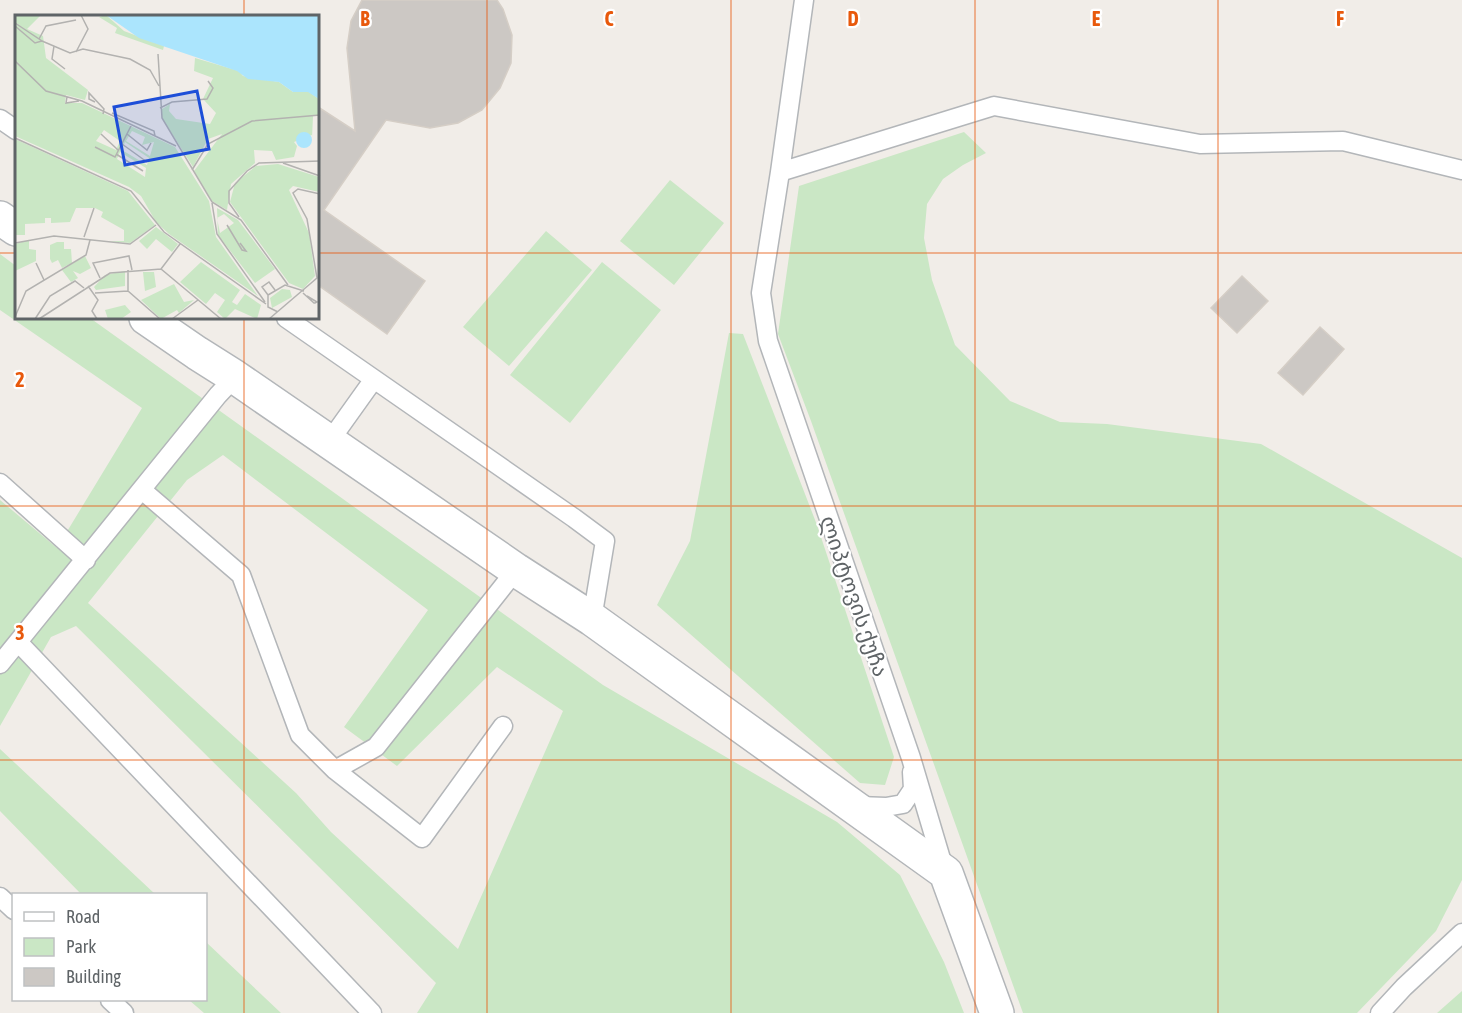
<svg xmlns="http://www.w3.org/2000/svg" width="1462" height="1013" viewBox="0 0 1462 1013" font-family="'Asap Condensed','Noto Sans Georgian',sans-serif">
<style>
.green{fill:#cae7c5;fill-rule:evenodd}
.building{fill:#ccc8c4;stroke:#d5cec6;stroke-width:1.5}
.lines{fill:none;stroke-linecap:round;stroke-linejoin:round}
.service-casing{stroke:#b3b6b9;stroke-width:21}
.minor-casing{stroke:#b3b6b9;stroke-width:36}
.service{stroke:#fff;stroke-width:18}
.minor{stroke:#fff;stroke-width:33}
.grid{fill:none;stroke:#e8590c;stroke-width:1.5;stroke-opacity:0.55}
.labels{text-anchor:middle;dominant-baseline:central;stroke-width:4.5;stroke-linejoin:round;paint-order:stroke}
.street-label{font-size:21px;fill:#5f6467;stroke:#fff}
.inset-road{fill:none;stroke:#b3b2b0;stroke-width:1.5}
.view{fill:#1d4ed8;fill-opacity:0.15;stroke:#1d4ed8;stroke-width:3}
.inset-edge{fill:none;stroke:#5f6467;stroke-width:3}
.grid-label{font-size:20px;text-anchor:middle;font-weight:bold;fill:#e8590c;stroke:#fff;stroke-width:4.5;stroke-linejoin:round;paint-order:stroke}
</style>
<rect width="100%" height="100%" fill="#f1ede8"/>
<!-- green -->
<path class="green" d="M 964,132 L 986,153 L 963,165 L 943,179 L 927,204 L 924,238 L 932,280 L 955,345 L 1010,401 L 1060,422 L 1107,424 L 1261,444 L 1462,558 L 1462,880 L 1436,931 L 1357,1013 L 1023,1013 L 811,421 L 778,334 L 799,186 Z
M 670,180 L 724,223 L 674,285 L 620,241 Z
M 546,231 L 592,270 L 509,366 L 463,327 Z
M 0,254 L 16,266 L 16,318 L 90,318 L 603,685 L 837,822 L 900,875 L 944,962 L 964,1013 L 417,1013 L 436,983 L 76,626 L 51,637 L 0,726 L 0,500 L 57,548 L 142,408 L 0,310 ZM 223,455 L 428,610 L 344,727 L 397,766 L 497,667 L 563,711 L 458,949 L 331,832 L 296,793 L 88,603 L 187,480 Z
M 602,262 L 661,310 L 570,423 L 510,375 Z
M 729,333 L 743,334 L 817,525 L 894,757 L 885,785 L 860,783 L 657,605 L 690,541 Z
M 0,749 L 155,894 L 81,894 L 0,811 Z
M 206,942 L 281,1013 L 204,1013 L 189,1000 L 206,1000 Z
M 1462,991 L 1462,1013 L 1437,1013 Z"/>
<!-- building -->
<path class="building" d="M 362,0 L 497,0 L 503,9 L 512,35 L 511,63 L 500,88 L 482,110 L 458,123 L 430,128 L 386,120 L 324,210 L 425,281 L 387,334 L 318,285 L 318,107 L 355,131 L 347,48 L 351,21 Z
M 1242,276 L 1268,301 L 1237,333 L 1211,308 Z
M 1320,327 L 1344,349 L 1303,395 L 1278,373 Z"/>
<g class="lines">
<!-- service casing -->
<g class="service-casing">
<path id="service" d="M 804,0 L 780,172 L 761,293 L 768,341 L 911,758 L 944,869
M 0,119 L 16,130
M 780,172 L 994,106 L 1200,144 L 1343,141 L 1462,170
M 286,318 L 574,518 L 605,541 L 592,619
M 329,442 L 374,379
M 0,483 L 86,560
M 142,490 L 241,575 L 300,735 L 335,770 L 422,838 L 503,726
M 18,642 L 372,1013
M 0,664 L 218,395 L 235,377
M 335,770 L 376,747 L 516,570
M 858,806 L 886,807 L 903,804 L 913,789 L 912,772
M 0,897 L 14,910
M 110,1000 L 124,1013
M 1380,1013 L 1404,987 L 1462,933"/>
</g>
<!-- minor casing -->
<g class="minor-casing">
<path id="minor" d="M 0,218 L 16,229
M 146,318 L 197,353 L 235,377 L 516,570 L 592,619 L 946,873 L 997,1013"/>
</g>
<!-- service -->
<use href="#service" class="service"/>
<!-- minor -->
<use href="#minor" class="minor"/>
</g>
<!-- grid -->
<path class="grid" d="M 244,0 L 244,16M 487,0 L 487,1013M 731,0 L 731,1013M 975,0 L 975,1013M 1218,0 L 1218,1013M 0,253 L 16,253M 318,253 L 1462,253M 244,318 L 244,1013M 0,506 L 1462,506M 0,760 L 1462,760"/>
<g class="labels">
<!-- street labels -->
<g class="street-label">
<text transform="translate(855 596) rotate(71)">ლიპტოვის ქუჩა</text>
</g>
</g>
<!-- overview -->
<g transform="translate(15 15)">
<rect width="304" height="304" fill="#f1ede8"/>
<path d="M 0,0 L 26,0 L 12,14 L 28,21 L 31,43 L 73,75 L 70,85 L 51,80 L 50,88 L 67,88 L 160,132 L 194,186 L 201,222 L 243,281 L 154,219 L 141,207 L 126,181 L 114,172 L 0,121 ZM 89,115 L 105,126 L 101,135 L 81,126 ZM 117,116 L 130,122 L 127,130 L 139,127 L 135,141 L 111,126 ZM 110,127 L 134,143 L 132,150 L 107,135 ZM 105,137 L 131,153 L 130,162 L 102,144 ZM 91,0 L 109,16 L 149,31 L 148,35 L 100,18 L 102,13 L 84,2 ZM 180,43 L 224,56 L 228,61 L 264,67 L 278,77 L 294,77 L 304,84 L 304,101 L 298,101 L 297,123 L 297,120 L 279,127 L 282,131 L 279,142 L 261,145 L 257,136 L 239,135 L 240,148 L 216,169 L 212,195 L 197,186 L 179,156 L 207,119 L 193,124 L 178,152 L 147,103 L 147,94 L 155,89 L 154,96 L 161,104 L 195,109 L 201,98 L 188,84 L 198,63 L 179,56 ZM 0,124 L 113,176 L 140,210 L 115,228 L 91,226 L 109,226 L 109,215 L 86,202 L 88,197 L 80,193 L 61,193 L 55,207 L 36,208 L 36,203 L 30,203 L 30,208 L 10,209 L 10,220 L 0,220 ZM 263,149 L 304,162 L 304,177 L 278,171 L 274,175 L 294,218 L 300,261 L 288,274 L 274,268 L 215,187 L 220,168 L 241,151 ZM 202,193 L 223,205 L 260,254 L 240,268 L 203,220 ZM 209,199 L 219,208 L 205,218 L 202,203 ZM 141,212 L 163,229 L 157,237 L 141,224 L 132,234 L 124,226 ZM 14,225 L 14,234 L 21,235 L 21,246 L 0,256 L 0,229 ZM 42,227 L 49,227 L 49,234 L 56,234 L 57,248 L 47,253 L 43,245 L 37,248 L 35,244 L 35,230 ZM 70,241 L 76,253 L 65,259 L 58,256 L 63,263 L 56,267 L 47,255 ZM 186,247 L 225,275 L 217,287 L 222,290 L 230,279 L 246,290 L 242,304 L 220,294 L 210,304 L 202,297 L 210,285 L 200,278 L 191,289 L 165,267 ZM 110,256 L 110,271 L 81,275 L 79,272 L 90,260 ZM 128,257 L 139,257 L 141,272 L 130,276 ZM 159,269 L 169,287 L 179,285 L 164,298 L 162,295 L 146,304 L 126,285 ZM 267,274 L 275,275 L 277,282 L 257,293 L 255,283 ZM 110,290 L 116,297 L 106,304 L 93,304 L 90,295 Z" fill="#cae7c5" fill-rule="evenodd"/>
<path d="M 91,0 L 304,0 L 304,84 L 293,77 L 278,77 L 264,67 L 233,64 L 222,56 L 124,23 ZM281 125a8 8 0 1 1 16 0a8 8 0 1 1-16 0Z" fill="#abe5fd"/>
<path class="inset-road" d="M 0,8 L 27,26 L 20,28 L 0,11M 24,24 L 31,11 L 61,5M 27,26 L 55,38 L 68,34 L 115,44 L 135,55 L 144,71M 39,31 L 37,44 L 50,54M 61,37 L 73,14 L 66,0M 143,39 L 147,103 L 197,187 L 226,205 L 273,270M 0,46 L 31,76 L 67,86 L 161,131M 52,82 L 51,88 L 64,86M 80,87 L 74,84 L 74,78 L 89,94 L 88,99M 145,93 L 157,87 L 192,84 L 198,73 L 193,66M 97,98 L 139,116 L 140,121M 86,119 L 103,135M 112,119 L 132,135 L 136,128M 0,123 L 116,176 L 149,217 L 251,289M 107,129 L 132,147M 80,132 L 100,142 L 116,111M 101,139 L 128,156M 268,148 L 305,161M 177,155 L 193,129 L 237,106 L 305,100M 197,188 L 202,219 L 250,287M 224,202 L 214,188 L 214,176 L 232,156 L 244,148 L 305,146M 212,210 L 227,235 L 231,236 L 225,228M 69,222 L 79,193M 0,228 L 39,221 L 115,229 L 141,210M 21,248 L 29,265M 146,254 L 165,229M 85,263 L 78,248 L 114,241 L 117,255M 73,271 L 83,285 L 77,296 L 82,304M 113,276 L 113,255M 80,278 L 113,276 L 145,304M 288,278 L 299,288 L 300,288 L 302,287 L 292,281M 253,280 L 247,272 L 254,267 L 260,275M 263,297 L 253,292 L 253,280 L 270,270 L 289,276M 0,302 L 11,276 L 71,240 L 75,225M 20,304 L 35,281 L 60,266 L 69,273M 24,304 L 95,258 L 146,254 L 206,304M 157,304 L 183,285M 254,304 L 302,263 L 292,204 L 278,178 L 283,174 L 305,179"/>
<path class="view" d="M 182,76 L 194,134 L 110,150 L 99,92 Z"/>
<rect width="304" height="304" class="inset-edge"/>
</g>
<g class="grid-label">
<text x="365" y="26">B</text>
<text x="609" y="26">C</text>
<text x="853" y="26">D</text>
<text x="1096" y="26">E</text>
<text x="1340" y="26">F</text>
<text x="20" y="387">2</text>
<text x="20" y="640">3</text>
</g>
<!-- legend -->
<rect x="12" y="893" width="195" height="108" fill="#ffffff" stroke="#bfc1c2" stroke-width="1.5"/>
<rect x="24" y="912" width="30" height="9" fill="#ffffff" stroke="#bfc1c2" stroke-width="1.5"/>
<text x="66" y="923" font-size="18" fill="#5f6467">Road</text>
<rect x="24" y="938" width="30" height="18" fill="#cae7c5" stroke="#bfc1c2" stroke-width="1.5"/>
<text x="66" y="953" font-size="18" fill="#5f6467">Park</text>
<rect x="24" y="968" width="30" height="18" fill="#ccc8c4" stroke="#bfc1c2" stroke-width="1.5"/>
<text x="66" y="983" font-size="18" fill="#5f6467">Building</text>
</svg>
